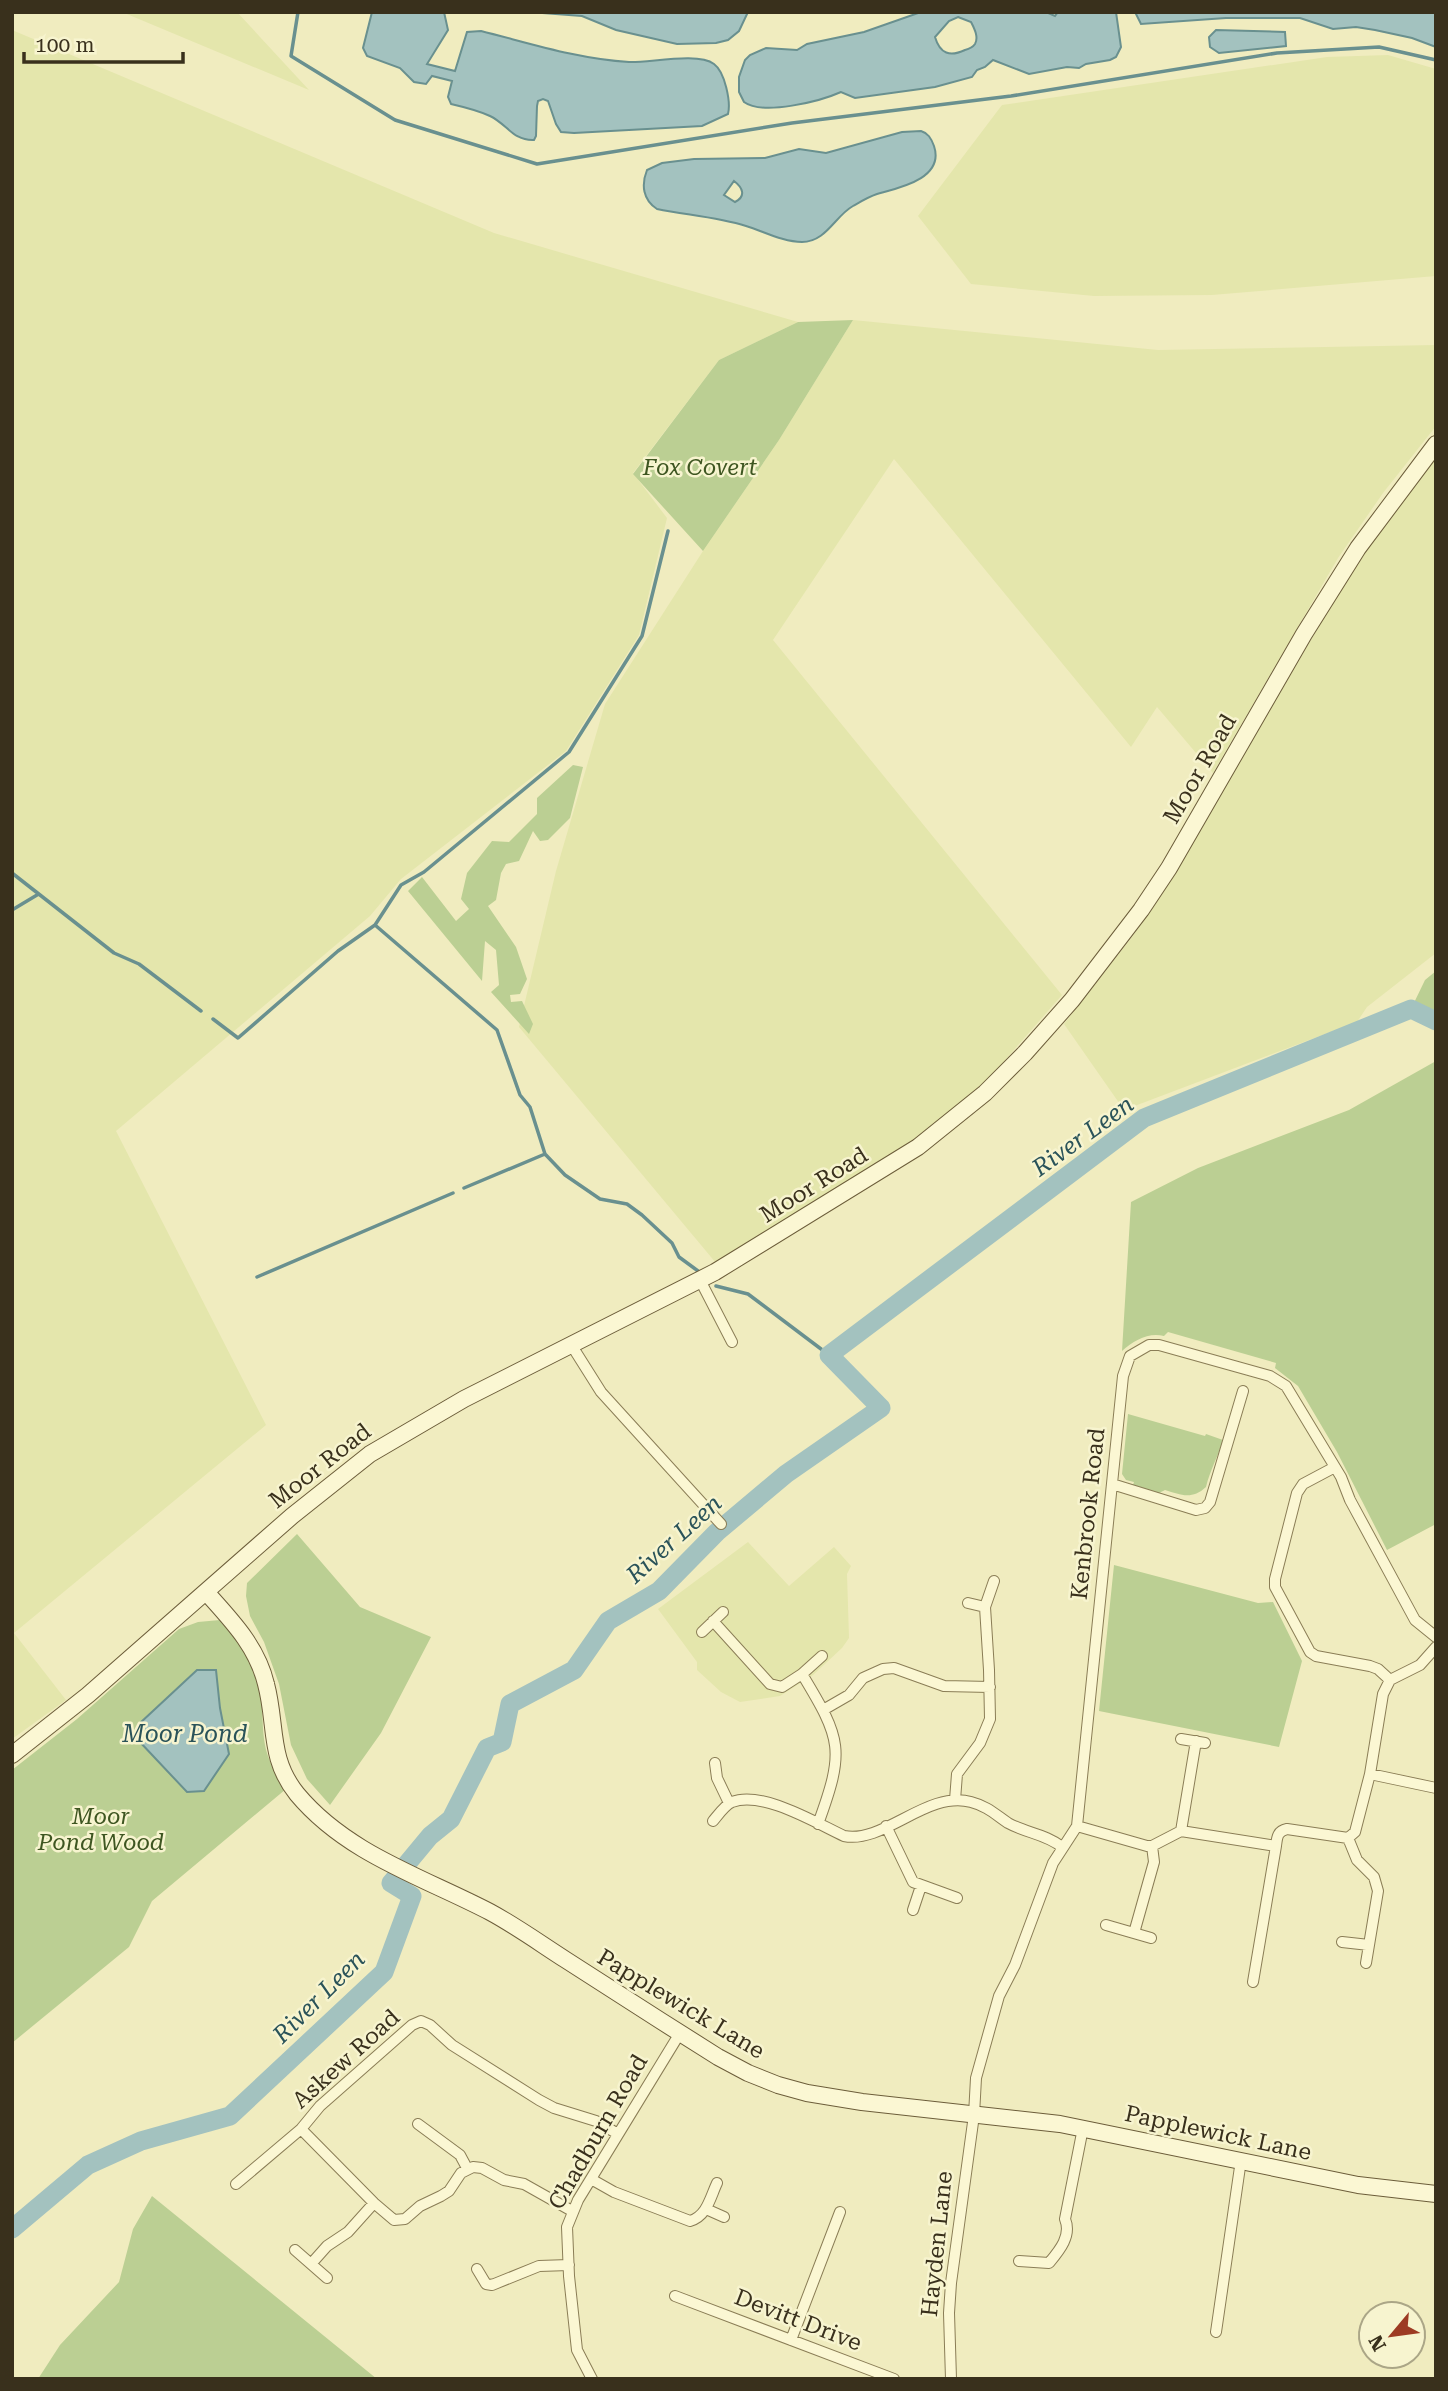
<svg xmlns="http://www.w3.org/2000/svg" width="1448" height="2391" viewBox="0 0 1448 2391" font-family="'Roboto Serif',serif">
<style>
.farmland{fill:#e4e6ac}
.green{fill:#bbcf93;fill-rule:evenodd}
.water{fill:#a3c2bf;stroke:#69908f;stroke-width:2;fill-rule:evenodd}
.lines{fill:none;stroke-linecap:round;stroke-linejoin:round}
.stream{stroke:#69908f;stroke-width:3.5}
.river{stroke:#a3c2bf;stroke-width:19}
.street-casing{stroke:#8a7d56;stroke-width:12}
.secondary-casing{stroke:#6c5d3a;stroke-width:18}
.street{stroke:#fbf7d3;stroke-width:10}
.secondary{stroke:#fbf7d3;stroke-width:16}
.labels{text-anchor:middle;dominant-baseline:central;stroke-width:5;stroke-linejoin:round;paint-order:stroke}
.park-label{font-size:23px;font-style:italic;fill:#3e5621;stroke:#f7f4cf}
.street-label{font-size:23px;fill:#39301c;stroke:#f7f4cf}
.water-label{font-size:24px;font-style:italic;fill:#2a5359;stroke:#f7f4cf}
</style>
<rect width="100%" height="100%" fill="#f0ecbf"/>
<!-- farmland -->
<path class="farmland" d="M 122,12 L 237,12 L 309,90 Z
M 12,30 L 494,233 L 798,322 L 719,360 L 633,473 L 667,518 L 639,635 L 566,751 L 401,879 L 370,916 L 116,1131 L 266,1425 L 14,1633 L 66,1700 L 12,1739 Z
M 1388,55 L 1436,69 L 1436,276 L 1212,295 L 1094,296 L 971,284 L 918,216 L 1002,105 L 1327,57 Z
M 853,320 L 1158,350 L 1436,345 L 1436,426 L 1383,493 L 1338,558 L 1213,773 L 1157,707 L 1131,747 L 894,459 L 773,640 L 1062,995 L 992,1075 L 954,1110 L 909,1144 L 716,1263 L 519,1027 L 556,871 L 605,704 L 703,551 L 779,440 Z
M 1436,454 L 1436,953 L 1367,1007 L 1357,1022 L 1124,1110 L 1064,1024 L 1132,937 L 1163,893 L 1353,568 Z
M 748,1542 L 789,1586 L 834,1547 L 851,1566 L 847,1574 L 849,1638 L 842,1648 L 813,1675 L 780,1696 L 740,1702 L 721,1692 L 697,1670 L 697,1662 L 658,1609 Z"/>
<!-- green -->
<path class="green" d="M 853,320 L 779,440 L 703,551 L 633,474 L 719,360 L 798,322 Z
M 573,765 L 583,767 L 570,818 L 548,840 L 540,841 L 533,831 L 519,861 L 506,864 L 501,873 L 496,900 L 488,906 L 516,947 L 527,979 L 520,994 L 510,995 L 511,1002 L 522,1001 L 533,1024 L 529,1034 L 491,992 L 499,985 L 496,950 L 485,941 L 482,981 L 408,891 L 422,877 L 456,921 L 469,909 L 461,899 L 467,873 L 492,841 L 509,842 L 537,814 L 537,798 Z
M 1436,971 L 1436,1021 L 1411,1009 L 1425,980 Z
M 1436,1061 L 1436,1524 L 1387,1550 L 1337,1452 L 1298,1386 L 1275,1368 L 1276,1363 L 1168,1332 L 1164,1336 C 1149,1332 1134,1340 1122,1351 L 1131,1202 L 1198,1168 L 1349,1110 Z
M 1128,1414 L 1205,1436 L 1206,1434 L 1223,1440 C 1218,1457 1210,1470 1206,1487 C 1192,1500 1181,1495 1165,1490 L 1159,1493 L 1133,1485 L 1134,1482 L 1126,1480 L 1122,1474 Z
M 297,1534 L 360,1607 L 431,1637 L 381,1733 L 330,1805 L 307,1779 L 291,1745 L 279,1684 L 264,1642 L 250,1616 L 246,1596 L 247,1583 Z
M 1114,1565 L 1258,1603 L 1273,1602 L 1302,1661 L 1279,1747 L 1099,1711 Z
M 220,1620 C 242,1638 257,1668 261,1696 C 263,1712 262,1729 265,1745 C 268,1761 277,1776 286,1789 L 152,1901 L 129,1947 L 12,2043 L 12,1770 L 77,1719 L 179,1629 L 198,1622 ZM 216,1670 L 220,1708 L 204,1791 Z
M 152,2196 L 377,2379 L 38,2379 L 60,2345 L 119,2282 L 133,2229 Z"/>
<!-- water -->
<path class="water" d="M 372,12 L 444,12 L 448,30 L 427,64 L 455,71 L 467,32 L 481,31 C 529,43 578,59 629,62 C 649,63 698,52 714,64 C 725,72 731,102 728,114 L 702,126 L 574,133 L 561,132 L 556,124 L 548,101 L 543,99 L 538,101 L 537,106 L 536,136 L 534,140 C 513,141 507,124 490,116 C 477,110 464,107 451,104 L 448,97 L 452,81 L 432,76 L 426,84 L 414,82 L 400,68 L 367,56 L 363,48 Z
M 529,12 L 748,12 L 739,31 L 728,40 L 716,43 L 677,44 L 616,30 L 582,16 Z
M 921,12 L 1046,12 L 1055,16 L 1058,12 L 1116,12 L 1121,47 L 1116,57 L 1110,60 L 1086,64 L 1079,68 L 1067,67 L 1029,74 L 993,60 L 985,67 L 977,70 L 972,77 L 935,87 L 855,98 L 841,92 C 821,101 763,116 744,102 L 739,92 L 739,77 L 745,60 L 750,55 L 766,48 L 797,50 L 807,44 L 864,32 ZM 958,17 L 971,22 C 974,28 979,37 975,44 C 973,47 969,49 965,50 C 950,57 940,54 935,37 L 949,21 Z
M 1135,12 L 1436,12 L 1436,47 L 1412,38 L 1375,30 L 1356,27 L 1333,29 L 1300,18 L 1226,18 L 1141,24 Z
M 1216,30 L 1285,32 L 1286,46 L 1219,53 L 1210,47 L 1209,37 Z
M 921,131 C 928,133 931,138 934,146 C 945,179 898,188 877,194 C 868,197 860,202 853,206 C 835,216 826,242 802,242 C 783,242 763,231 746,226 C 717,217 686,215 657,209 C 643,200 641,185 647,170 L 662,163 L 694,159 L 765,158 L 799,149 L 826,153 L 902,132 ZM 734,181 C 742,187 747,196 735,202 L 724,195 Z
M 197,1670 L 216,1670 L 220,1708 L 229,1754 L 204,1791 L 187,1792 L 139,1741 L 139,1724 Z"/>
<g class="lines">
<!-- stream -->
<path class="stream" d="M 298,12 L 291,56 L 395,120 L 537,164 L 792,123 L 1011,96 L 1277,53 L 1379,47 L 1436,60
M 12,873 L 114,953 L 139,964 L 201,1011
M 12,910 L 37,895
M 375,925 L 497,1030 L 520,1095 L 530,1107 L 545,1154 L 565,1175 L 600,1199 L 627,1204 L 642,1215 L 672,1243 L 679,1257 L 698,1271
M 213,1019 L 238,1038 L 338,951 L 375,925 L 401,885 L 424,872 L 569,752 L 642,636 L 668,531
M 464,1188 L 545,1154
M 257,1277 L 453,1193
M 716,1286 L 748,1294 L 829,1355"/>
<!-- river -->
<path class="river" d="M 12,2229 L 88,2165 L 141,2141 L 230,2116 L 384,1972 L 412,1896 L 391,1883 L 430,1836 L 451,1819 L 487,1748 L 502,1742 L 510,1704 L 574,1670 L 608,1621 L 659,1591 L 717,1532 L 786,1474 L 881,1408 L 829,1355 L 1144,1118 L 1411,1009 L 1436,1021"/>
<!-- street casing -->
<g class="street-casing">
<path id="street" d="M 700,1280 L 732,1342
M 572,1346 L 601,1392 L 721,1524
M 1335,1467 L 1303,1484 L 1297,1493 L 1275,1579 L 1275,1587 L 1310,1652 L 1316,1656 L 1370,1666 L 1378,1669 L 1390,1680
M 1112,1484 L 1196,1510 L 1205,1508 L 1210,1502 L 1243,1391
M 968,1603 L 985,1607
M 713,1621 L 770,1684 L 782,1687 L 802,1674 C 842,1740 845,1750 818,1824
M 702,1632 L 723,1612
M 802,1674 L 822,1656
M 823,1710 L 849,1695 L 863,1678 L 883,1669 L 894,1668 L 944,1686 L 990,1687
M 1181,1739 L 1205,1743
M 715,1763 L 717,1778 L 729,1803
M 1370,1774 L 1436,1788
M 955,1800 L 957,1774 L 980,1743 L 990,1719 L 989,1670 L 985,1607 L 994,1581
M 713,1821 C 718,1815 725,1805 732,1802 C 762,1790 816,1823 844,1836 C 884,1844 927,1790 971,1802 C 987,1806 996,1815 1008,1823 C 1026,1833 1046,1834 1062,1847
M 886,1826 L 913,1882 L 957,1898
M 1077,1826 L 1147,1846 L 1152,1846 L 1181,1831 L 1276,1846 C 1277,1838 1277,1831 1287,1829 L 1348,1838 L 1355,1832 L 1370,1774 L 1383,1694 L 1390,1680 L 1420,1665 L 1436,1647
M 1181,1831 L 1196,1741
M 1348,1838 L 1357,1860 L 1374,1877 L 1378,1891 L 1366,1963
M 913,1910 L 921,1886
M 1106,1925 L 1151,1938
M 1134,1933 L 1154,1862 L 1152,1846
M 1342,1942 L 1369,1945
M 1253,1982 L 1276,1846
M 418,2124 L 460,2155 L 467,2168
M 301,2129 L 374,2203 L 394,2220 L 405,2219 L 420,2206 L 441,2196 L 449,2191 L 461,2173 L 473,2167 L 482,2168 L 504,2180 L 524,2184 L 572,2211
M 591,2179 L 614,2192 L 690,2221 C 707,2216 710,2198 717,2183
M 236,2184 L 301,2129 L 320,2106 L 412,2025 L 421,2021 L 430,2025 L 452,2045 L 539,2100 L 554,2108 L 596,2121 L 618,2134
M 706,2209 L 724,2217
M 295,2250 L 327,2278
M 1019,2261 L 1049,2263 C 1059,2251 1072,2236 1065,2219 L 1083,2128
M 311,2264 L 327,2246 L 348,2232 L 374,2203
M 477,2269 L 486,2284 L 492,2285 L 539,2266 L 569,2265
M 675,2296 L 894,2379
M 1216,2332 L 1241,2160
M 791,2340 L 840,2212
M 592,2379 L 577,2350 L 569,2276 L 567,2227 L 578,2200 L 680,2033
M 951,2379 L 949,2313 L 951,2283 L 974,2115 L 976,2078 L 999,1996 L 1015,1965 L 1053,1863 L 1077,1826 L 1123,1376 L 1130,1356 L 1149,1345 L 1159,1345 L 1270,1376 L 1286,1386 L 1341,1477 L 1350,1500 L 1415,1620 L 1436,1637"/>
</g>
<!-- secondary casing -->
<g class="secondary-casing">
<path id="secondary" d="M 206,1592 C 231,1620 257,1646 266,1684 C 277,1725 268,1758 297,1794 C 347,1854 423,1877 490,1912 C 516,1926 541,1944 566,1960 C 617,1993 667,2025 718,2057 L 748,2073 L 778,2085 L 807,2093 L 862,2102 L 1060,2124 L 1358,2185 L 1436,2194
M 12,1755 L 88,1695 L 292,1516 L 370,1454 L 464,1399 L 715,1272 L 918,1147 L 985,1093 L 1025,1053 L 1072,1000 L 1141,910 L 1169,868 L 1304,634 L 1358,548 L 1436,444"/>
</g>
<!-- street -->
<use href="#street" class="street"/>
<!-- secondary -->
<use href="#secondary" class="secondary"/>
</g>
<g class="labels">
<!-- park labels -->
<g class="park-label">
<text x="700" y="467">Fox Covert</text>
<text x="101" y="1816">Moor<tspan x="101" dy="26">Pond Wood</tspan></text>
</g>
<!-- street labels -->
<g class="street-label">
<text transform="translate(1200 769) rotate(-60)">Moor Road</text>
<text transform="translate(814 1185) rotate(-32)">Moor Road</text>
<text transform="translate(320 1466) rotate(-38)">Moor Road</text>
<text transform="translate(1088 1514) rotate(-84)">Kenbrook Road</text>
<text transform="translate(681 2004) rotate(31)">Papplewick Lane</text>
<text transform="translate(346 2059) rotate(-42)">Askew Road</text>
<text transform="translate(598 2132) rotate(-60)">Chadburn Road</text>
<text transform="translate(1218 2133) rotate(12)">Papplewick Lane</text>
<text transform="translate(937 2244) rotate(-84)">Hayden Lane</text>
<text transform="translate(798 2320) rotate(21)">Devitt Drive</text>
</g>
<!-- water labels -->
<g class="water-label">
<text transform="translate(1083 1136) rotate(-36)">River Leen</text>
<text transform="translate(674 1539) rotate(-42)">River Leen</text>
<text x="185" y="1734">Moor Pond</text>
<text transform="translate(319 1997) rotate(-45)">River Leen</text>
</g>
</g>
<!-- border -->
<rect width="1448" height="2391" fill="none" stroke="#39301c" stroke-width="28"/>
<!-- north arrow -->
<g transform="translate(1392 2335) rotate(241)"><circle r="33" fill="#f7f4cf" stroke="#aba687" stroke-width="2"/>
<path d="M0-5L12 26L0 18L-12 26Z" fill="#9d3b23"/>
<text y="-10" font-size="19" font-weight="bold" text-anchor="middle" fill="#39301c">N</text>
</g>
<!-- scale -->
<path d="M24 52v10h159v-10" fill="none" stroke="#39301c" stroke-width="3.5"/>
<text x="35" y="52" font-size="21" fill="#39301c" stroke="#f7f4cf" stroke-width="5" paint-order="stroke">100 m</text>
</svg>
